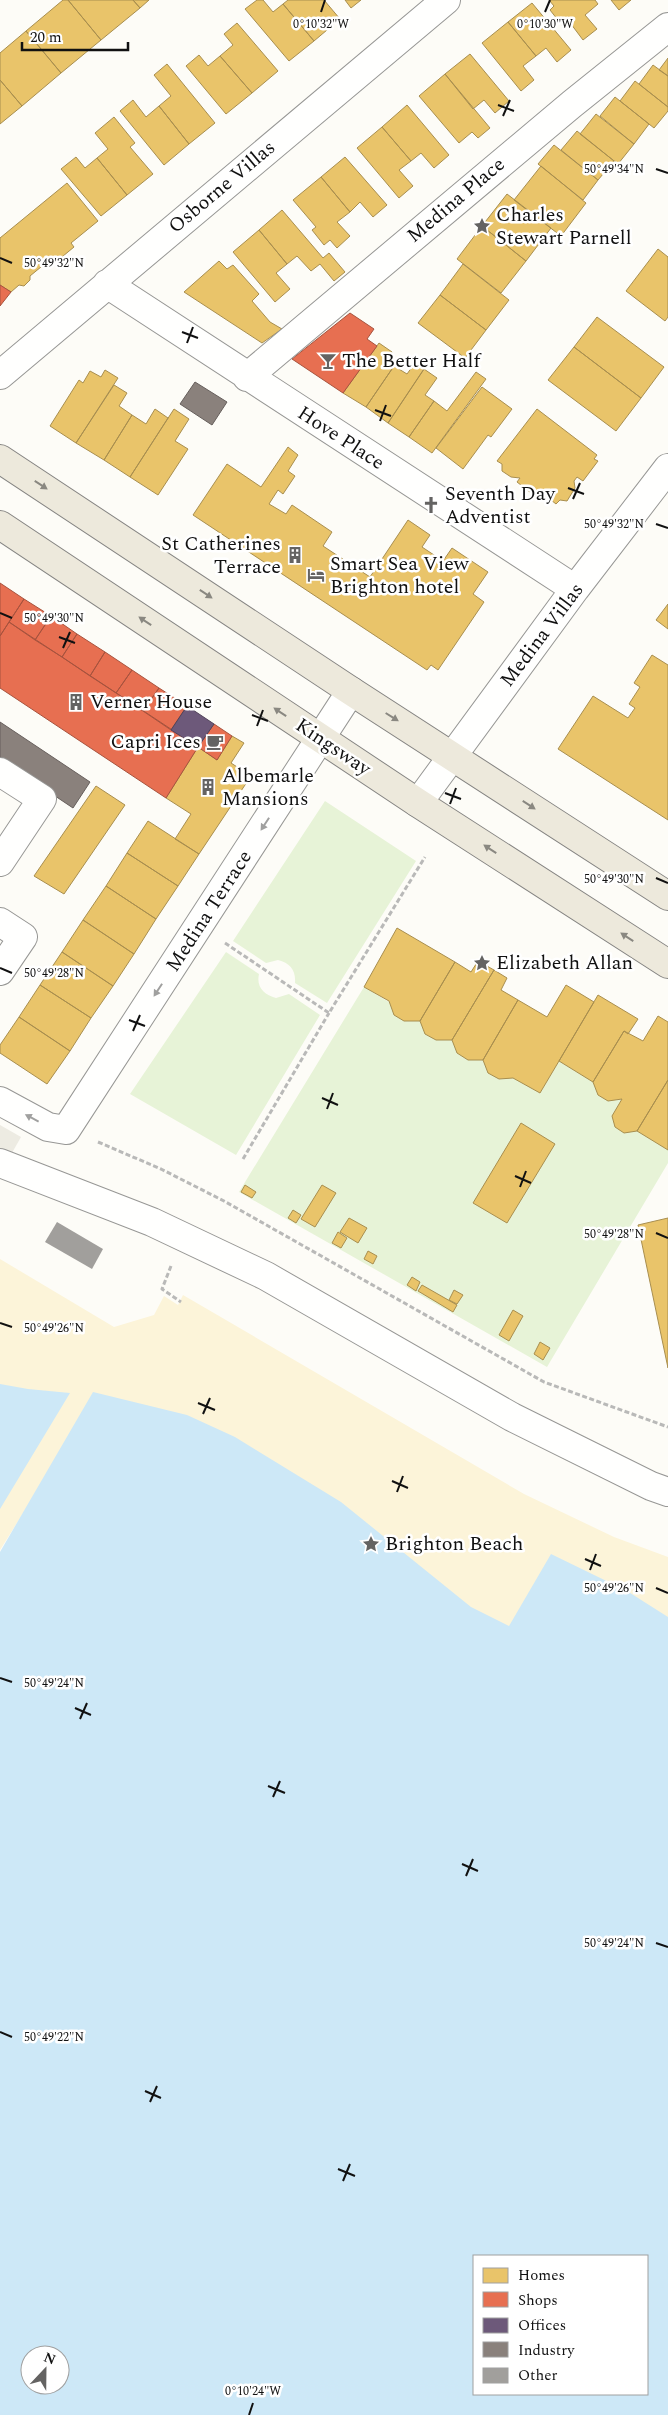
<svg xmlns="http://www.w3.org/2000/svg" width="668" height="2415" viewBox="0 0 668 2415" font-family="Spectral,serif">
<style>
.green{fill:#e7f3d7}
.sand{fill:#fcf4d9}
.plaza{fill:#edebe2}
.water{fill:#cde8f7;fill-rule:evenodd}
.homes{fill:#e9c46a;stroke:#a88e4f}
.shops{fill:#e76f51;stroke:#a7533e}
.offices{fill:#6d597a;stroke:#51435a}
.industry{fill:#8a817c;stroke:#665f5c}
.building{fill:#a19f9c}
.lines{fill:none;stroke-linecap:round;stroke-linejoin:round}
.minor-casing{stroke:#979795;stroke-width:30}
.major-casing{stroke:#858482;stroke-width:30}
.path{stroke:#b9b9b8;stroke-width:3;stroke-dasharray:5 2.5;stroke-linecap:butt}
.minor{stroke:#fffffe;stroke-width:28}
.major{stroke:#ede9dc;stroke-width:28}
.oneway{fill:#8a8881}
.oneway2{fill:#a0a09f}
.ticks{fill:none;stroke:#111;stroke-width:2}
.labels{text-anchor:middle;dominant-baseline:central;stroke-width:5;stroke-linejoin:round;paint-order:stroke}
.street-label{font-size:20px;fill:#111;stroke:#fff}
.poi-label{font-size:20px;fill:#111;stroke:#fff;text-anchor:start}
.ticks-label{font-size:12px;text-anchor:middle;fill:#111;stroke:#fff;stroke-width:5;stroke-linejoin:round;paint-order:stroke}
</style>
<rect width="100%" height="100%" fill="#fdfcf7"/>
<!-- green -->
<path class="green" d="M 325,801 L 416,861 L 327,1003 L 295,983 C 296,970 290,963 278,960 L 266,963 L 233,941 Z
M 226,952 L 259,974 C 256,987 264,995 276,998 L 289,994 L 320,1015 L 236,1155 L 130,1094 Z
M 364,987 L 540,1093 L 559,1061 L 622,1099 L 668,1148 L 668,1163 L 547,1367 L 239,1192 Z"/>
<!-- sand -->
<path class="sand" d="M 0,1259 L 114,1327 L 154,1315 L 164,1296 L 178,1305 L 183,1295 L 524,1494 L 614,1537 L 668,1557 L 668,1822 L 32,1499 L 0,1550 Z"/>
<!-- plaza -->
<path class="plaza" d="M 0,1125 L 21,1137 L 0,1174 Z"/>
<!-- water -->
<path class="water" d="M 0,1384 L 28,1389 L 70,1393 L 0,1509 Z
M 93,1392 L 187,1415 L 235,1437 L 341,1502 L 471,1607 L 509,1626 L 551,1554 L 627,1591 L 668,1617 L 668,2415 L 0,2415 L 0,1552 ZM 474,2256 L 647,2256 L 647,2394 L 474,2394 ZM 30,2355 L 60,2355 L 60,2385 L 30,2385 Z"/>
<!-- homes -->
<path class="homes" d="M 63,0 L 68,0 L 101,40 L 61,73 L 26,31 Z
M 68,0 L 133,0 L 140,8 L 101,40 Z
M 133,0 L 149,0 L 140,8 Z
M 257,0 L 263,0 L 273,12 L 283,4 L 314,41 L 289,61 L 245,9 Z
M 288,0 L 324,0 L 340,19 L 314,41 L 283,4 Z
M 345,0 L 361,0 L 351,8 Z
M 549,0 L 595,0 L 598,4 L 585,15 L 597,29 L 583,40 L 571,24 L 565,29 L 550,10 L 554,6 Z
M 611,0 L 631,0 L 619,10 Z
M 532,3 L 571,50 L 557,62 L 546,48 L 536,56 L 508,22 Z
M 508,22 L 536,56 L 523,66 L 534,80 L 521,91 L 482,43 Z
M 237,23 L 278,71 L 252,93 L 220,56 L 233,45 L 224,34 Z
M 26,31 L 61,73 L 22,106 L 0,80 L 0,53 Z
M 470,54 L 509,101 L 495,113 L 484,100 L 473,109 L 445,74 Z
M 199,55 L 208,66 L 220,56 L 252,93 L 226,114 L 186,66 Z
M 668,58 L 668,76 L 659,70 Z
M 167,64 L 215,123 L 189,144 L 159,106 L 171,96 L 154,75 Z
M 653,65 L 668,76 L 668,107 L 639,84 Z
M 445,74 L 490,128 L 478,138 L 472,132 L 459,143 L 419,96 Z
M 0,80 L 22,106 L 0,124 Z
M 635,81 L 668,107 L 668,111 L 654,128 L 620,101 Z
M 615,97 L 649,124 L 634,144 L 600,116 Z
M 133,100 L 146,117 L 159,106 L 189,144 L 164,165 L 120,111 Z
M 407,105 L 449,155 L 434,168 L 421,153 L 411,161 L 382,127 Z
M 596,114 L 634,144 L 618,164 L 580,134 Z
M 114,117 L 135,143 L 130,147 L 153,174 L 127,195 L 97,158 L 108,149 L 95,133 Z
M 382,127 L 411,161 L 399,170 L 413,186 L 399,198 L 357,148 Z
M 577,131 L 614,161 L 598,180 L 561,150 Z
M 554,145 L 598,180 L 583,200 L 538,164 Z
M 76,157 L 85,168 L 97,158 L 127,195 L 101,216 L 61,169 Z
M 345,157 L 387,205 L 373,217 L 360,202 L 350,212 L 321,177 Z
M 541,166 L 586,203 L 561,236 L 514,200 Z
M 321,177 L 350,212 L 337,222 L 350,236 L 337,248 L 330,240 L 324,245 L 312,230 L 316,227 L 293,200 Z
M 67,183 L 98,221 L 71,243 L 74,247 L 51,266 L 47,262 L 30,276 L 30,280 L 24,286 L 19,285 L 11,292 L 0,285 L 0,238 Z
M 507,194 L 551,228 L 526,261 L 482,226 Z
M 282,210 L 323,258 L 329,253 L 345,272 L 334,281 L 320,264 L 311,271 L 297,256 L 287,264 L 259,230 Z
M 482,226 L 526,261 L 501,293 L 457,259 Z
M 259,230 L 287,264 L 276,273 L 290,289 L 275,302 L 233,252 Z
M 658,249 L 668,257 L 668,317 L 665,321 L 626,291 Z
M 219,261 L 227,269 L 233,265 L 259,294 L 252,301 L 270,322 L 282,329 L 262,343 L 184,292 Z
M 463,264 L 509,300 L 486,330 L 440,295 Z
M 440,295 L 486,330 L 465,358 L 418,323 Z
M 597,317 L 664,367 L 641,398 L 574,347 Z
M 379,343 L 392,352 L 387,361 L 394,366 L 366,407 L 343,393 Z
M 574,347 L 641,398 L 616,431 L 548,380 Z
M 415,363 L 424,369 L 388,423 L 366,407 L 394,366 L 407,374 Z
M 424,369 L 437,378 L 425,395 L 434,401 L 409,437 L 388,423 Z
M 105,370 L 118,378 L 76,443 L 50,426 L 79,380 L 83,383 L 90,371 L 101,377 Z
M 476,372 L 486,379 L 432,453 L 409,437 L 434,401 L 447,411 Z
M 114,385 L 127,393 L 119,406 L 132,415 L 104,460 L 76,443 Z
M 482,387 L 512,409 L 491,437 L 488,435 L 463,469 L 436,448 Z
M 155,409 L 168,418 L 130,477 L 104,460 L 132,415 L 146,424 Z
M 174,409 L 189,419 L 175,441 L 188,449 L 158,495 L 130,477 Z
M 537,409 L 597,455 L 594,459 L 598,461 L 583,481 L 577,477 L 574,481 L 575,488 L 567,501 L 560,500 L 556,504 L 551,500 L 545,502 L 536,496 L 532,488 L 530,492 L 517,482 L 520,478 L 511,477 L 502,471 L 502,464 L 497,461 Z
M 288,447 L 298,455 L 288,471 L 295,476 L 283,494 L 278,490 L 269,504 L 286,514 L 292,505 L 332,532 L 323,546 L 370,577 L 408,520 L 430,535 L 422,547 L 443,561 L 452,548 L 488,572 L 473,594 L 484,602 L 438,670 L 431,665 L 427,670 L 193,515 L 227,464 L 261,487 Z
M 668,604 L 668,629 L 656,620 Z
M 652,655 L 668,665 L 668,820 L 558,749 L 593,696 L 628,718 L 635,708 L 629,704 L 640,687 L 634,683 Z
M 232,736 L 244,743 L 231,763 L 251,776 L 199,854 L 175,839 L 191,814 L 166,798 L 198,747 L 217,760 Z
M 96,786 L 125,805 L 64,894 L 34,876 Z
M 148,821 L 199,854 L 178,886 L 127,853 Z
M 127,853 L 178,886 L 156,919 L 106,886 Z
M 106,886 L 156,919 L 134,954 L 83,920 Z
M 83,920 L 134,954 L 113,986 L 62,952 Z
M 397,928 L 455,962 L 420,1021 L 404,1021 L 394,1015 L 389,1001 L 364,987 Z
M 62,952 L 113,986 L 91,1018 L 40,985 Z
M 478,961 L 494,970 L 452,1040 L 436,1040 L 425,1034 L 420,1021 L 455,962 L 471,972 Z
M 494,970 L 507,978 L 501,990 L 518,1000 L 483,1060 L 468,1060 L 457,1053 L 452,1040 Z
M 40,985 L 91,1018 L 70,1051 L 19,1017 Z
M 566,985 L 594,1002 L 540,1093 L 513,1078 L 499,1079 L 488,1073 L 483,1060 L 518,1000 L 547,1017 Z
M 598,995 L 638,1019 L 628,1034 L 624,1031 L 593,1082 L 559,1061 Z
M 658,1016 L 668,1022 L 668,1080 L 637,1131 L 624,1133 L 615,1127 L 612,1116 L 622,1099 L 608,1101 L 598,1095 L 593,1082 L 624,1031 L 643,1041 Z
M 19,1017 L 70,1051 L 47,1084 L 0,1053 L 0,1045 Z
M 668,1080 L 668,1150 L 637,1131 Z
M 521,1123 L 555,1144 L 507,1223 L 473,1203 Z
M 245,1185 L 256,1192 L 252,1198 L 241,1192 Z
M 322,1185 L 336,1193 L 315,1227 L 301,1219 Z
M 293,1210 L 301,1215 L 296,1223 L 288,1218 Z
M 349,1218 L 367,1228 L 358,1243 L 340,1232 Z
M 668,1218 L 668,1368 L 638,1225 Z
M 338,1232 L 347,1238 L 341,1248 L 332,1243 Z
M 368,1251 L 377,1256 L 373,1264 L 364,1259 Z
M 412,1277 L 420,1282 L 416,1291 L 407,1285 Z
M 422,1285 L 457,1305 L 453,1312 L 418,1291 Z
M 454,1290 L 463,1295 L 457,1304 L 449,1300 Z
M 513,1310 L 523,1316 L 509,1341 L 499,1335 Z
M 540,1342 L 550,1348 L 543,1360 L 534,1354 Z"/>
<!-- shops -->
<path class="shops" d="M 0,285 L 11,292 L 0,306 Z
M 350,313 L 374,329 L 367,339 L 377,346 L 343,393 L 292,359 Z
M 0,583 L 24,599 L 0,636 Z
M 24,599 L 51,616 L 35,640 L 9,622 Z
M 51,616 L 77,634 L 62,657 L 35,640 Z
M 9,622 L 198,747 L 166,798 L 0,688 L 0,636 Z
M 77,634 L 105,652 L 90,676 L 62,657 Z
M 105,652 L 132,670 L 116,693 L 90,676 Z
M 132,670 L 159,688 L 143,711 L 116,693 Z
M 159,688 L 187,706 L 171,730 L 143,711 Z
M 214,724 L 232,736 L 217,760 L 198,747 Z"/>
<!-- offices -->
<path class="offices" d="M 187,706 L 214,724 L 198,747 L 171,730 Z"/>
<!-- industry -->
<path class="industry" d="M 195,382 L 227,402 L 212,425 L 180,404 Z
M 0,722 L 90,782 L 73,808 L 0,759 Z"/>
<!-- building -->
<path class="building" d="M 57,1222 L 103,1249 L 92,1269 L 45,1242 Z"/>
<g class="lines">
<!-- minor casing -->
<g class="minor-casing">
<path id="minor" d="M 107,284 L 575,589
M 0,375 L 446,0
M 247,377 L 572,104 L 668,27
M 0,772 L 42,799 L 0,862
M 418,803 L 575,589 L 668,468
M 0,922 L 23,937 L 0,971
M 0,1101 L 48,1127 L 66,1130 L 351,691
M 0,1163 L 152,1222 L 266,1276 L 512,1417 L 651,1486 L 668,1492"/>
</g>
<!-- major casing -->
<g class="major-casing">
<path id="major" d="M 0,459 L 351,691 L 668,896
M 0,525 L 418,803 L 668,964"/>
</g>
<!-- path -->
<path class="path" d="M 225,943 L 329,1013 L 425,857
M 98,1142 L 161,1169 L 224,1201 L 544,1382 L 668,1427
M 243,1159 L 329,1013
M 171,1266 L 162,1289 L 181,1302"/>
<!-- minor -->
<use href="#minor" class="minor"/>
<!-- major -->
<use href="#major" class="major"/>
</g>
<!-- one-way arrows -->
<defs><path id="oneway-solid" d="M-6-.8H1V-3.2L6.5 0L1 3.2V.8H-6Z" transform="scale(1.25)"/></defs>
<g class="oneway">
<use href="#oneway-solid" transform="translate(41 485) rotate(33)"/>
<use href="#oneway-solid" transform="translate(206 594) rotate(34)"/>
<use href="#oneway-solid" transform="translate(145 621) rotate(-146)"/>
<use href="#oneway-solid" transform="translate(280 712) rotate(-146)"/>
<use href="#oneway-solid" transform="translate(392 717) rotate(32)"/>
<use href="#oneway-solid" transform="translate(529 805) rotate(33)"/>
<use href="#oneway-solid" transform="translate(490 849) rotate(-147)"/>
<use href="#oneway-solid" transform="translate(627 937) rotate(-147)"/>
</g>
<g class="oneway2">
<use href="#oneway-solid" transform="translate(265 824) rotate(123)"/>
<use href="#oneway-solid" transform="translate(158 990) rotate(123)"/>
<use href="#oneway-solid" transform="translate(32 1118) rotate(-152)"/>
</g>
<!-- ticks -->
<path class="ticks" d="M 321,12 L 325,0M 545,12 L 550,0M 498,105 L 514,111M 503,116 L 510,100M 656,169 L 668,173M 0,258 L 12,263M 182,332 L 198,338M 187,343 L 193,327M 375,410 L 391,416M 380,421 L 386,405M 568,488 L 584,494M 573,499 L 580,483M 656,524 L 668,528M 0,613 L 12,618M 59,637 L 75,643M 63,648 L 70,632M 252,715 L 268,721M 257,726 L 263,710M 445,793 L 461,799M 450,804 L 456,788M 656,878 L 668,883M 0,968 L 12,973M 129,1020 L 145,1026M 133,1031 L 140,1015M 322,1098 L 338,1105M 327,1109 L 333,1093M 515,1176 L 531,1183M 520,1187 L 526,1171M 656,1233 L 668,1238M 0,1323 L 12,1327M 198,1403 L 215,1410M 203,1414 L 210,1398M 392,1481 L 408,1488M 397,1492 L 403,1476M 585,1559 L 601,1566M 590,1570 L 596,1554M 656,1588 L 668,1593M 0,1678 L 12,1682M 75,1708 L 91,1715M 80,1719 L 87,1703M 268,1786 L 285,1793M 273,1797 L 280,1781M 462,1864 L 478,1871M 466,1876 L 473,1859M 656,1943 L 668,1947M 0,2032 L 12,2037M 145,2091 L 161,2098M 150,2102 L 157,2086M 338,2169 L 355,2176M 343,2181 L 350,2164M 249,2415 L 253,2403"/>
<!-- icons -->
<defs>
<g id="sight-bare" transform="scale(1.35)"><path d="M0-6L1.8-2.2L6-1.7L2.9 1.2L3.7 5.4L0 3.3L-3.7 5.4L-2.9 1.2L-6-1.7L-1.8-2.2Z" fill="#646362" stroke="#fff" stroke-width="2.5" paint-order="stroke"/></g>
<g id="bar-bare" transform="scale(1.35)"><path d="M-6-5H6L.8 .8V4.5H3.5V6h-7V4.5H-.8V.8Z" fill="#646362" stroke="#fff" stroke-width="2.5" paint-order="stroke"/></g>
<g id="church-bare" transform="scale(1.35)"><path d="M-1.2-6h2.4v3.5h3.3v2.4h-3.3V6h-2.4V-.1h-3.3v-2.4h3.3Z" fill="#646362" stroke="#fff" stroke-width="2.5" paint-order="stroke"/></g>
<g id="building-bare" transform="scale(1.35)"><path d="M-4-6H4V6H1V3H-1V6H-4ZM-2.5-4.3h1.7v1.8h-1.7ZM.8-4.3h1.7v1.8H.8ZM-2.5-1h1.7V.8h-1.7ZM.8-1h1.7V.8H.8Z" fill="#646362" stroke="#fff" stroke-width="2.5" paint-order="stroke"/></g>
<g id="hotel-bare" transform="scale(1.35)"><path d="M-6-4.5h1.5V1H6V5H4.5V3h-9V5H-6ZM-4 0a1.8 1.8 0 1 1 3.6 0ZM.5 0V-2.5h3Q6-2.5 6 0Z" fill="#646362" stroke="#fff" stroke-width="2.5" paint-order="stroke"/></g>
<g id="cafe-bare" transform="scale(1.35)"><path d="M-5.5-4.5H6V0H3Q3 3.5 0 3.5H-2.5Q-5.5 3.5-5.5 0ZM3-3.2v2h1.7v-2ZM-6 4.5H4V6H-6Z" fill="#646362" stroke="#fff" stroke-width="2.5" paint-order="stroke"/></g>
</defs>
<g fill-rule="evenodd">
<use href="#sight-bare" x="482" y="226"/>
<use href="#bar-bare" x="328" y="361"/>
<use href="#church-bare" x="431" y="505"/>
<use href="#building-bare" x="295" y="555"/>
<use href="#hotel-bare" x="316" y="575"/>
<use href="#building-bare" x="76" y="702"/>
<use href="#cafe-bare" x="215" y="742"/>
<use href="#building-bare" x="208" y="787"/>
<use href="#sight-bare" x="482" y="963"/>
<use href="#sight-bare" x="371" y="1544"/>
</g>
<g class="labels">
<!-- street labels -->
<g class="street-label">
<text transform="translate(222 187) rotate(-40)">Osborne Villas</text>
<text transform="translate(456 200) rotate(-40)">Medina Place</text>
<text transform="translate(341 438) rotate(33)">Hove Place</text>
<text transform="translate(542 635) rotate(-53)">Medina Villas</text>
<text transform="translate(333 747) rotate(34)">Kingsway</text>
<text transform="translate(209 911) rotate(-57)">Medina Terrace</text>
</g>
<!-- poi labels -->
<g class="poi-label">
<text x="496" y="215">Charles<tspan x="496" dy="23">Stewart Parnell</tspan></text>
<text x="342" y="361">The Better Half</text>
<text x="445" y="494">Seventh Day<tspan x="445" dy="23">Adventist</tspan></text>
<text x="281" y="544" text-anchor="end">St Catherines<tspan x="281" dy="23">Terrace</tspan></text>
<text x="330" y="564">Smart Sea View<tspan x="330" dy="23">Brighton hotel</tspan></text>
<text x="90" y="702">Verner House</text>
<text x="201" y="742" text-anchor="end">Capri Ices</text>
<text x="222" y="776">Albemarle<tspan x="222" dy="23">Mansions</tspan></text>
<text x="496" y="963">Elizabeth Allan</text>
<text x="385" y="1544">Brighton Beach</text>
</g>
</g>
<g class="ticks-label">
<text x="321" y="28">0°10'32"W</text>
<text x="545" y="28">0°10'30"W</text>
<text x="614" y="173">50°49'34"N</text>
<text x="54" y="267">50°49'32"N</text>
<text x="614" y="528">50°49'32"N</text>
<text x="54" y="622">50°49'30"N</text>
<text x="614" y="883">50°49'30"N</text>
<text x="54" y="977">50°49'28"N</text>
<text x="614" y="1238">50°49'28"N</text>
<text x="54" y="1332">50°49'26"N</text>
<text x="614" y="1592">50°49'26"N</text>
<text x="54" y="1687">50°49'24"N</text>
<text x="614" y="1947">50°49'24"N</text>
<text x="54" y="2041">50°49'22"N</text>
<text x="253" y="2395">0°10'24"W</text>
</g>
<!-- legend -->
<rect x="473" y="2255" width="175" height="140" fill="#ffffff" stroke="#a0a0a0"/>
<rect x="483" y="2268" width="25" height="15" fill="#e9c46a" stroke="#a0a0a0"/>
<text x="518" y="2280" font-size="15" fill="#111111">Homes</text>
<rect x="483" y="2292" width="25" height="15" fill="#e76f51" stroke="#a0a0a0"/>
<text x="518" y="2305" font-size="15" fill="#111111">Shops</text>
<rect x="483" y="2318" width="25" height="15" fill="#6d597a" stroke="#a0a0a0"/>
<text x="518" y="2330" font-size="15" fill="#111111">Offices</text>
<rect x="483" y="2342" width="25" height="15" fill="#8a817c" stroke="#a0a0a0"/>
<text x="518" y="2355" font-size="15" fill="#111111">Industry</text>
<rect x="483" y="2368" width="25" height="15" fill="#a19f9c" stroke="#a0a0a0"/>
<text x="518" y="2380" font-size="15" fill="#111111">Other</text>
<!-- north arrow -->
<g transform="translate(45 2370) rotate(22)"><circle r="24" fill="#ffffff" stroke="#a0a0a0"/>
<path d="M0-4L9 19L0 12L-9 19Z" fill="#646362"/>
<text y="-8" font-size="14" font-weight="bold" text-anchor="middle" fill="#111111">N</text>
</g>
<!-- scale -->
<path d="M22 42v8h106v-8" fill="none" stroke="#111111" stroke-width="2.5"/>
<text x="30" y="42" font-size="15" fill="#111111" stroke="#ffffff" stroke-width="4" paint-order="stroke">20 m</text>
</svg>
